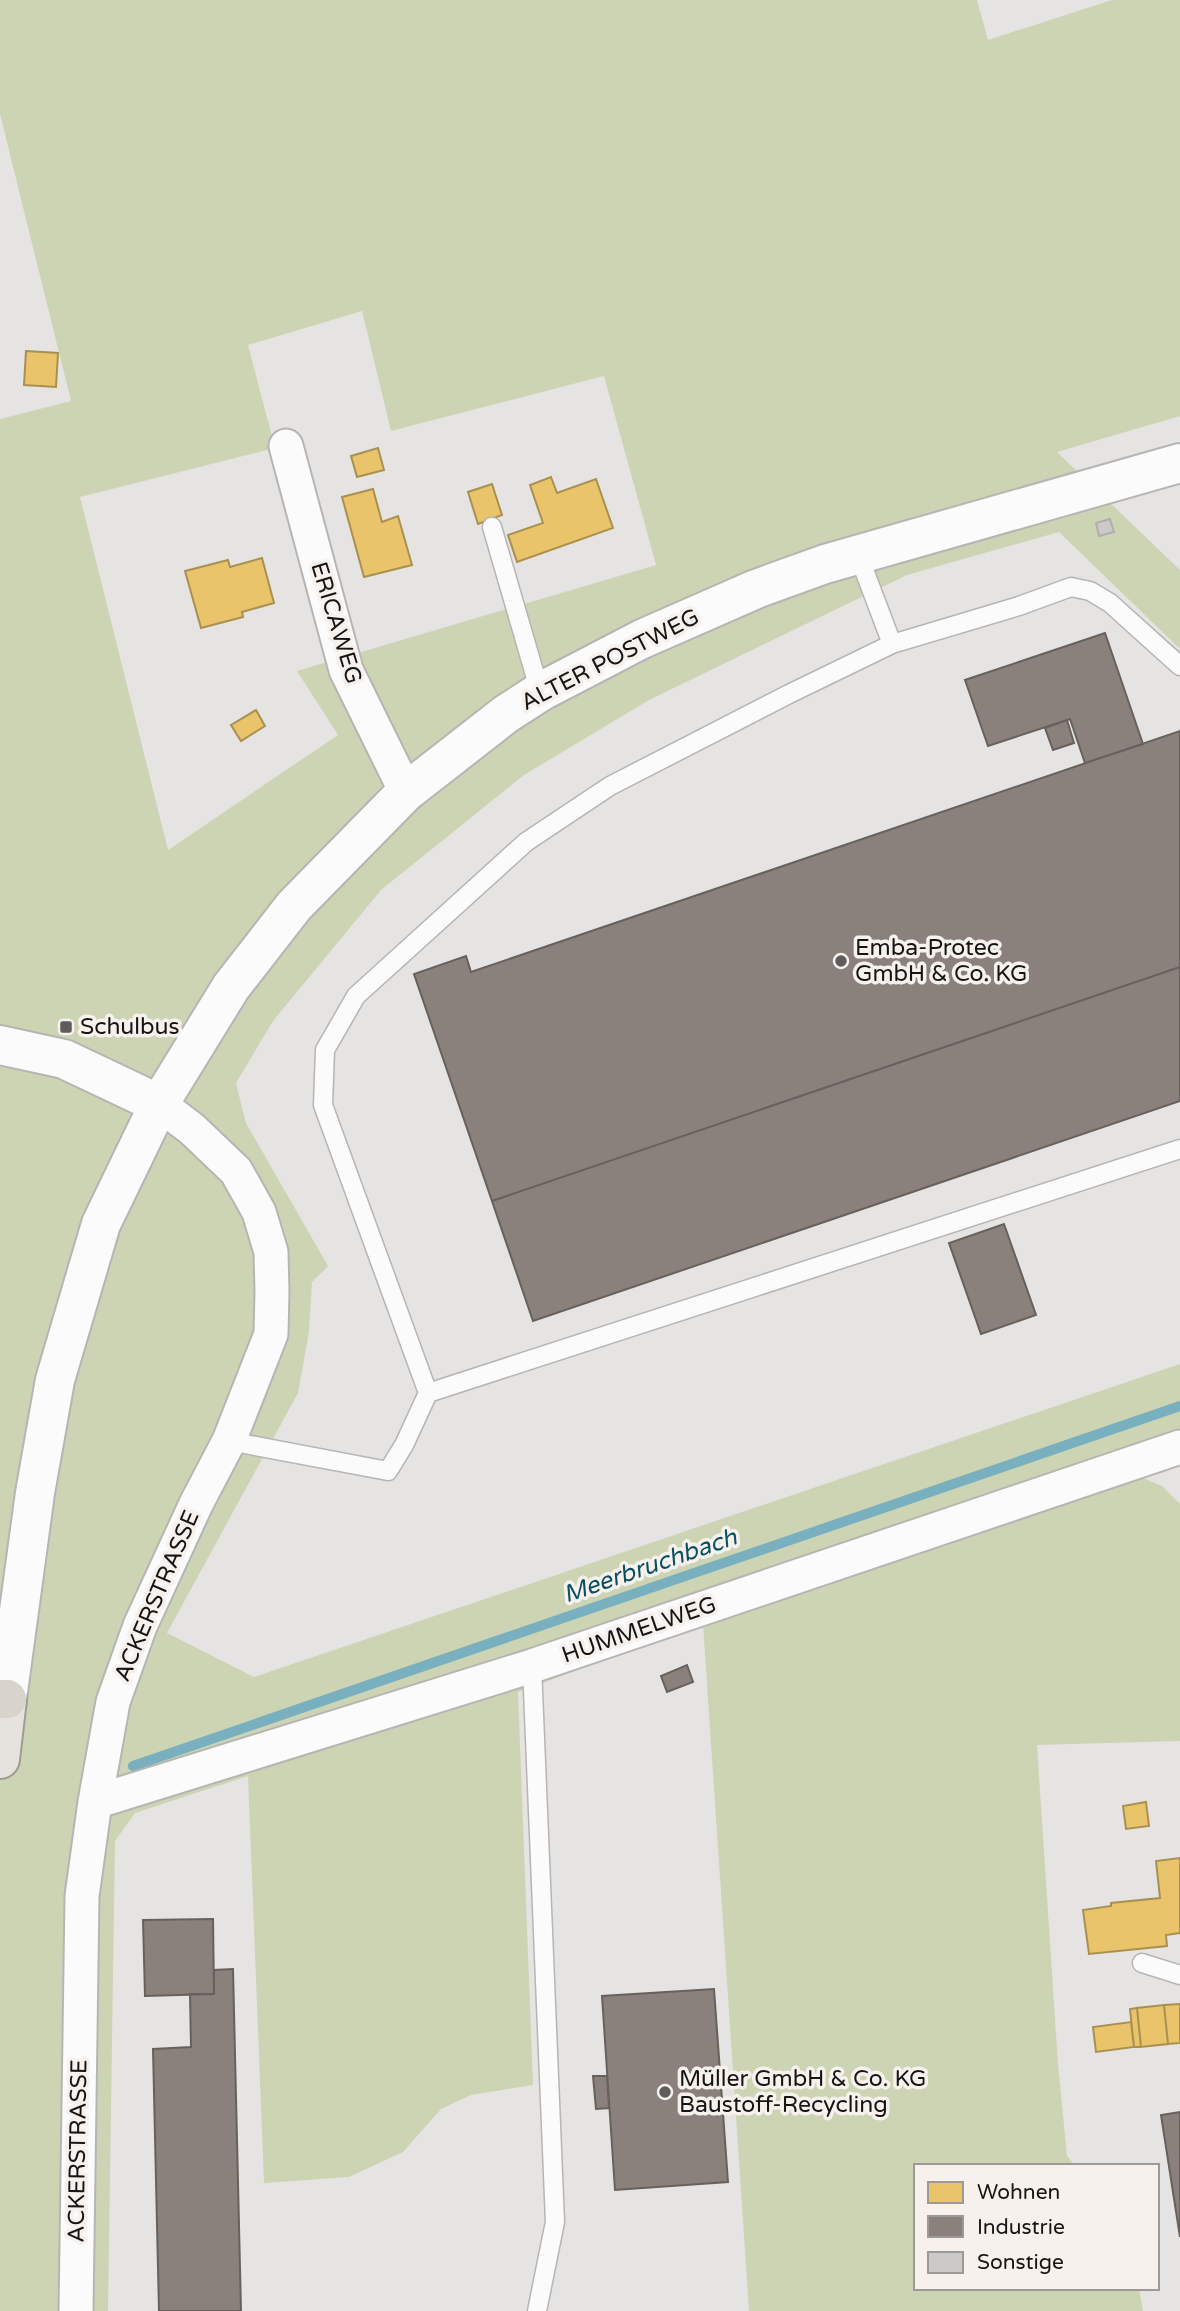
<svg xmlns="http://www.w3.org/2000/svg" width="1180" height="2311" viewBox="0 0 1180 2311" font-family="'Varela Round',sans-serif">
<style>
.green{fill:#cdd4b4;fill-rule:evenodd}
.homes{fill:#e9c46a;stroke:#aa9050;stroke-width:2}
.industry{fill:#8a817c;stroke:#67615d;stroke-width:2}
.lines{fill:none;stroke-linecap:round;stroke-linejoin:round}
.stream{stroke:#78b0bf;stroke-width:10}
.building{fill:#cbcac8;stroke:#b0aead;stroke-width:2}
.service-casing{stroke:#b7b5b3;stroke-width:21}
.minor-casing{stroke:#b7b5b3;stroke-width:37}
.tertiary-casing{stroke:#b7b5b3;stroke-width:42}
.primary-casing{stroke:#a19c93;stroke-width:42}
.motorway-casing{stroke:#a19c93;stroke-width:42}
.service{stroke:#fbfbfb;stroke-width:18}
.minor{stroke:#fbfbfb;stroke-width:33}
.tertiary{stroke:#fbfbfb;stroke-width:38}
.primary{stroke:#e6e3de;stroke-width:38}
.motorway{stroke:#d8d4cb;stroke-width:38}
.poi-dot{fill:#5f5d5c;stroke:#f6f1ed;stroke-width:2.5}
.labels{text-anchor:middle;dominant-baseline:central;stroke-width:7;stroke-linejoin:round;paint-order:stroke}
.street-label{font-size:23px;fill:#161514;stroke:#f6f1ed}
.poi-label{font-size:23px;fill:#161514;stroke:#f6f1ed;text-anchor:start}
.water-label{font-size:24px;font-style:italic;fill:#095061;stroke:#f6f1ed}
</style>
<rect width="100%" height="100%" fill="#e6e4e2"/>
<!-- green -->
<path class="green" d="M 0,0 L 977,0 L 988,40 L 1112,0 L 1180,0 L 1180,416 L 1057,452 L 1180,570 L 1180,649 L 1059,532 L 907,575 L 649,700 L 524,775 L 381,890 L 273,1021 L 236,1083 L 246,1123 L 328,1266 L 312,1282 L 309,1332 L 298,1393 L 167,1633 L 254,1677 L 1180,1364 L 1180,1459 L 1136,1475 L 1162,1486 L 1180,1504 L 1180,1741 L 1037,1745 L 1058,2064 L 1067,2156 L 1076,2166 L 916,2166 L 916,2288 L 1139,2288 L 1143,2311 L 749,2311 L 703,1624 L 518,1692 L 533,2085 L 471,2095 L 441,2109 L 403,2152 L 349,2177 L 264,2183 L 248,1776 L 135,1813 L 115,1841 L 108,2311 L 0,2311 L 0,419 L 71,401 L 0,114 ZM 362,311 L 391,431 L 604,376 L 656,565 L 297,671 L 338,735 L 168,850 L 80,497 L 275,448 L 248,345 Z"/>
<!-- homes -->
<path class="homes" d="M 26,351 L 58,353 L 56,387 L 24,385 Z
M 378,448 L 384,470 L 357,477 L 351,456 Z
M 551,477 L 557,493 L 596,479 L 613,528 L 517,562 L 508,535 L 543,523 L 530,485 Z
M 492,484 L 502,515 L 478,524 L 468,492 Z
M 373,489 L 382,522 L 398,516 L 412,565 L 364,577 L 342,497 Z
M 262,558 L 274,603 L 242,612 L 243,617 L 201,628 L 185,571 L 228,560 L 230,567 Z
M 256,710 L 265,726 L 241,741 L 231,725 Z
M 1146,1802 L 1149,1826 L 1126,1829 L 1123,1806 Z
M 1180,1858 L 1180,1933 L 1166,1935 L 1167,1946 L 1089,1954 L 1083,1910 L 1111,1906 L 1111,1903 L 1160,1898 L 1156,1861 Z
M 1180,2004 L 1180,2043 L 1168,2044 L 1164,2005 Z
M 1164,2005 L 1168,2044 L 1141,2047 L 1137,2008 Z
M 1137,2008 L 1141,2047 L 1134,2047 L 1130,2009 Z
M 1131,2022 L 1134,2047 L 1096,2052 L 1093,2027 Z"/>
<!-- industry -->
<path class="industry" d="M 1105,633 L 1143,744 L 1085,763 L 1070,719 L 988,746 L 965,680 Z
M 1067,720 L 1074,743 L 1053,750 L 1045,728 Z
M 1180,731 L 1180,967 L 492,1201 L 414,974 L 466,956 L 471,972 Z
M 1180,967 L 1180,1101 L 533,1321 L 492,1201 Z
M 1004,1224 L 1036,1315 L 981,1334 L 949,1243 Z
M 687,1665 L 693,1682 L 667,1692 L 661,1676 Z
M 213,1919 L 214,1994 L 145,1996 L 143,1920 Z
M 233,1969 L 241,2311 L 159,2311 L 153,2049 L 191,2047 L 190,1994 L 214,1994 L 214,1970 Z
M 714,1989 L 728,2182 L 615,2190 L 602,1996 Z
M 593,2076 L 607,2076 L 609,2108 L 596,2109 Z
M 1180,2112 L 1180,2237 L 1161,2115 Z"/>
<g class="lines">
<!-- stream -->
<path class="stream" d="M 133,1766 L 1180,1406"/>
</g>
<!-- building -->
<path class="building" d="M 1110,519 L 1114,532 L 1099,536 L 1096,523 Z"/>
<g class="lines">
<!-- service casing -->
<g class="service-casing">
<path id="service" d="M 492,527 L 540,692
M 858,554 L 892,644 L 789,694 L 610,786 L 526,842 L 356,996 L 325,1050 L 323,1105 L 428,1393 L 1180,1149
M 892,644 L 1019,606 L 1071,587 L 1090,591 L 1110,603 L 1180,666
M 229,1441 L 388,1471 L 404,1445 L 428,1393
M 532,1666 L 555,2222 L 537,2311
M 1142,1963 L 1180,1975"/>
</g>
<!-- minor casing -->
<g class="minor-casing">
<path id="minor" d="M 286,446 L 346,670 L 406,792
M 95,1802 L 532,1666 L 1180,1447
M 76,2311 L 82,1896 L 95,1802 L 113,1702 L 140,1626 L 196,1504 L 229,1441 L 271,1334 L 272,1292 L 271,1252 L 259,1212 L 236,1171 L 192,1129 L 159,1104"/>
</g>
<!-- tertiary casing -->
<g class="tertiary-casing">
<path id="tertiary" d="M 0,1045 L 64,1059 L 159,1104
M 7,1699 L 35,1493 L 55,1380 L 101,1224 L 159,1104 L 231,987 L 294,906 L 406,792 L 506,714 L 540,692 L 642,639 L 756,589 L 825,564 L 1180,463"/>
</g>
<!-- primary casing -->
<g class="primary-casing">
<path id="primary" d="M 0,1759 L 7,1699"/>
</g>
<!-- motorway casing -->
<g class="motorway-casing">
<path id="motorway" d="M 0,1699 L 7,1699"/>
</g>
<!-- service -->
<use href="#service" class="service"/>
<!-- minor -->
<use href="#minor" class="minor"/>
<!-- tertiary -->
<use href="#tertiary" class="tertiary"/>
<!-- primary -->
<use href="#primary" class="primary"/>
<!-- motorway -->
<use href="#motorway" class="motorway"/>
</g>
<!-- markers -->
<g class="poi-dot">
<circle cx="841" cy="961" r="7"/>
<rect x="59" y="1020" width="14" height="14" rx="3.5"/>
<circle cx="665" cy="2092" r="7"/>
</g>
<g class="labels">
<!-- street labels -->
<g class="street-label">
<text transform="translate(336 623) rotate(73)">ERICAWEG</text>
<text transform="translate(610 660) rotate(-27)">ALTER POSTWEG</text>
<text transform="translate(157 1596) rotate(-67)">ACKERSTRASSE</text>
<text transform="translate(639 1630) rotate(-19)">HUMMELWEG</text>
<text transform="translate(78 2151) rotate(-89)">ACKERSTRASSE</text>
</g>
<!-- poi labels -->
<g class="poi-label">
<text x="855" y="948">Emba-Protec<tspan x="855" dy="26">GmbH &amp; Co. KG</tspan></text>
<text x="80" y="1027">Schulbus</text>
<text x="679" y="2079">Müller GmbH &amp; Co. KG<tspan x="679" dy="26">Baustoff-Recycling</tspan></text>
</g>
<!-- water labels -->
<g class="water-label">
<text transform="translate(650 1566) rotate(-19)">Meerbruchbach</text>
</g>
</g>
<!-- legend -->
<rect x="914" y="2164" width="245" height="126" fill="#f6f1ed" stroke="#9c9996" stroke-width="2"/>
<rect x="928" y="2182" width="35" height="21" fill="#e9c46a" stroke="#9c9996" stroke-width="2"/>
<text x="977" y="2199" font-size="21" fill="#161514">Wohnen</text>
<rect x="928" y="2216" width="35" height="21" fill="#8a817c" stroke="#9c9996" stroke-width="2"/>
<text x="977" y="2234" font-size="21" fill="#161514">Industrie</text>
<rect x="928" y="2252" width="35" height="21" fill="#cbcac8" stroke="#9c9996" stroke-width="2"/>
<text x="977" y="2269" font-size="21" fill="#161514">Sonstige</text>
</svg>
